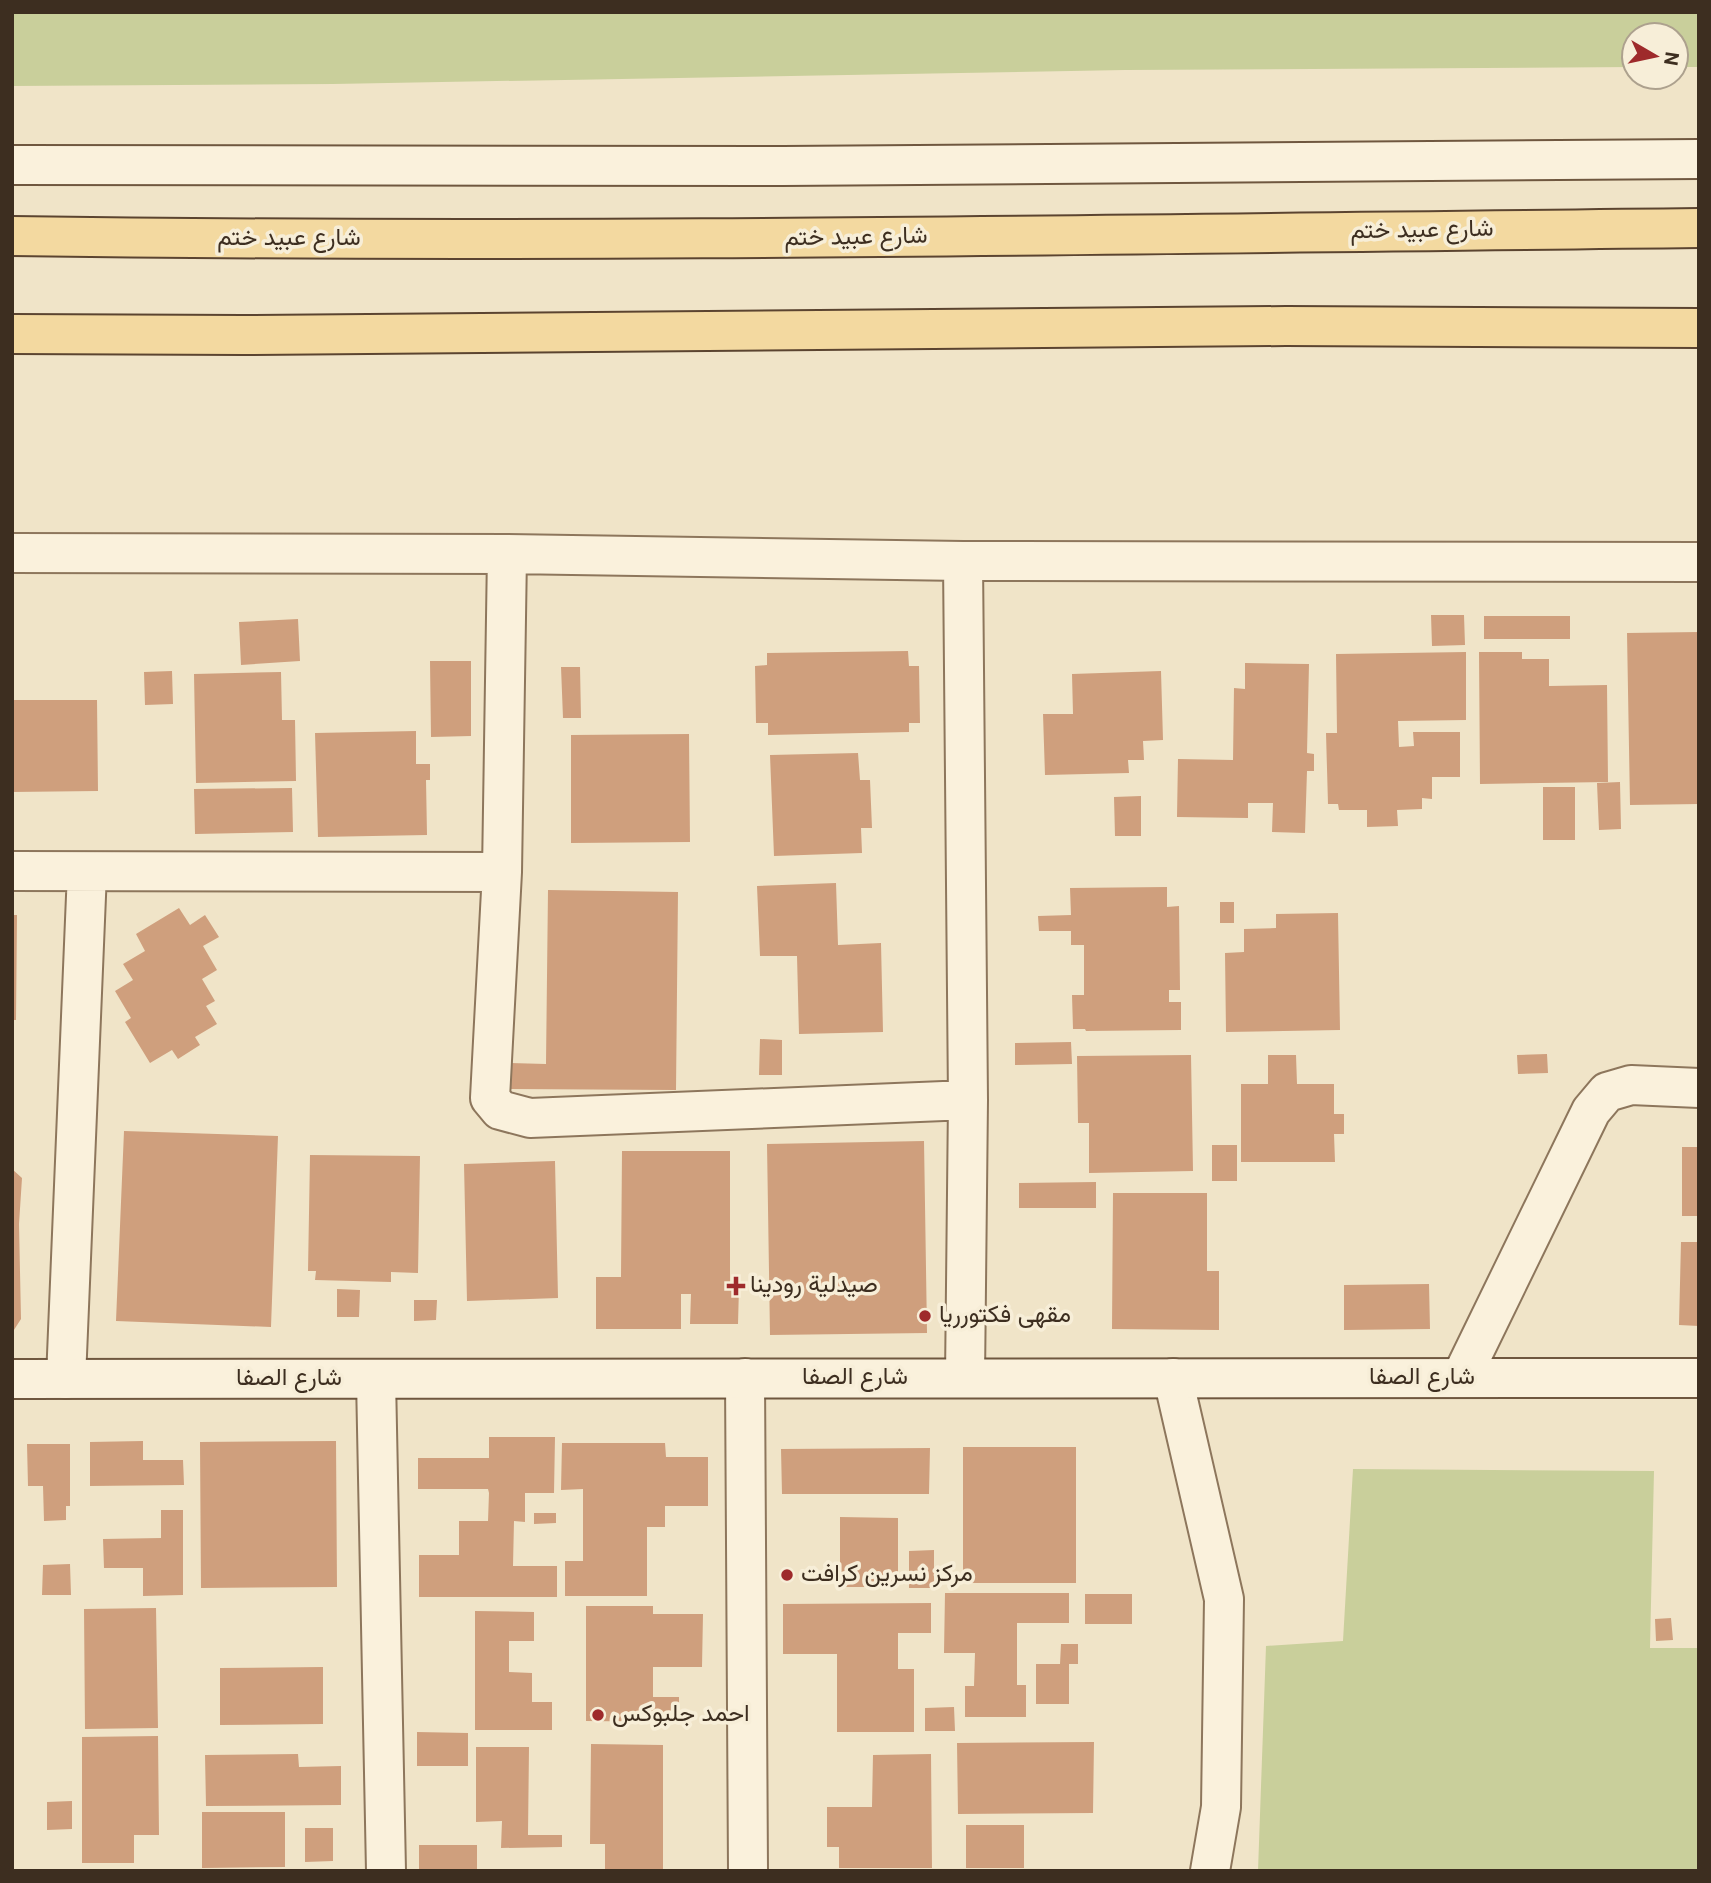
<svg xmlns="http://www.w3.org/2000/svg" width="1711" height="1883" viewBox="0 0 1711 1883" font-family="Georgia,Vazirmatn,serif">
<style>
.green{fill:#c9cf9b}
.building{fill:#cf9f7d}
.lines{fill:none;stroke-linecap:round;stroke-linejoin:round}
.street-casing{stroke:#8d765c;stroke-width:42}
.secondary-casing{stroke:#6f573f;stroke-width:42}
.primary-casing{stroke:#5b4430;stroke-width:42}
.street{stroke:#faf1dc;stroke-width:38}
.secondary{stroke:#faf1dc;stroke-width:38}
.primary{stroke:#f3d9a0;stroke-width:38}
.poi-dot{fill:#9e2a2b;stroke:#f7eed8;stroke-width:2.5}
.labels{text-anchor:middle;dominant-baseline:central;stroke-width:7;stroke-linejoin:round;paint-order:stroke}
.street-label{font-size:24px;fill:#3d2e20;stroke:#f7eed8}
.poi-label{font-size:24px;fill:#3d2e20;stroke:#f7eed8;text-anchor:start}
</style>
<rect width="100%" height="100%" fill="#f0e4c8"/>
<!-- green -->
<path class="green" d="M 12,12 L 1699,12 L 1699,67 L 1676,67 L 1676,35 L 1634,35 L 1634,67 L 1125,70 L 333,84 L 12,86 Z
M 1353,1469 L 1654,1471 L 1650,1648 L 1699,1648 L 1699,1871 L 1258,1871 L 1266,1646 L 1343,1641 Z"/>
<!-- building -->
<path class="building" d="M 1431,615 L 1464,615 L 1465,645 L 1432,646 Z
M 1484,616 L 1570,616 L 1570,639 L 1484,639 Z
M 298,619 L 300,661 L 241,665 L 239,622 Z
M 1699,632 L 1699,804 L 1630,805 L 1627,633 Z
M 908,651 L 909,666 L 919,666 L 920,723 L 909,723 L 909,732 L 768,735 L 768,723 L 756,723 L 755,666 L 767,665 L 767,653 Z
M 1466,652 L 1466,720 L 1398,721 L 1399,747 L 1414,746 L 1413,732 L 1460,732 L 1460,777 L 1432,777 L 1432,799 L 1422,798 L 1422,809 L 1397,810 L 1398,826 L 1367,827 L 1367,810 L 1339,810 L 1338,804 L 1328,804 L 1326,733 L 1337,733 L 1336,654 Z
M 1479,652 L 1522,652 L 1522,659 L 1549,659 L 1549,686 L 1607,685 L 1608,782 L 1480,784 Z
M 430,661 L 471,661 L 471,736 L 431,737 Z
M 1245,663 L 1309,664 L 1307,753 L 1314,754 L 1314,771 L 1307,771 L 1305,833 L 1272,832 L 1273,803 L 1248,803 L 1248,818 L 1177,817 L 1178,759 L 1233,760 L 1234,688 L 1245,689 Z
M 561,667 L 580,667 L 581,718 L 563,718 Z
M 172,671 L 173,704 L 145,705 L 144,672 Z
M 1161,671 L 1163,740 L 1143,741 L 1144,760 L 1128,760 L 1129,773 L 1045,775 L 1043,714 L 1073,714 L 1072,674 Z
M 281,672 L 282,720 L 295,720 L 296,781 L 196,783 L 194,674 Z
M 12,700 L 97,700 L 98,791 L 12,792 Z
M 416,731 L 416,764 L 430,764 L 430,780 L 426,780 L 427,835 L 318,837 L 315,733 Z
M 689,734 L 690,842 L 571,843 L 571,735 Z
M 858,753 L 860,780 L 870,780 L 872,828 L 861,828 L 862,853 L 774,856 L 770,755 Z
M 1620,782 L 1621,829 L 1599,830 L 1597,783 Z
M 1543,787 L 1575,787 L 1575,840 L 1543,840 Z
M 292,788 L 293,832 L 195,834 L 194,789 Z
M 1141,796 L 1141,836 L 1115,836 L 1114,797 Z
M 836,883 L 838,945 L 881,943 L 883,1032 L 799,1034 L 797,956 L 760,956 L 757,886 Z
M 1167,887 L 1167,907 L 1179,906 L 1180,990 L 1169,990 L 1169,1002 L 1181,1002 L 1181,1030 L 1086,1031 L 1085,1029 L 1073,1029 L 1072,995 L 1084,995 L 1084,945 L 1071,945 L 1071,931 L 1039,931 L 1038,916 L 1071,915 L 1070,888 Z
M 548,890 L 678,892 L 676,1090 L 510,1089 L 510,1063 L 546,1064 Z
M 1220,902 L 1234,902 L 1234,923 L 1220,923 Z
M 179,908 L 190,925 L 205,915 L 219,937 L 203,946 L 217,970 L 202,979 L 215,1001 L 206,1006 L 217,1024 L 195,1037 L 200,1045 L 178,1059 L 172,1050 L 150,1063 L 125,1022 L 131,1018 L 115,991 L 133,980 L 123,964 L 145,951 L 136,934 Z
M 1338,913 L 1340,1030 L 1226,1032 L 1225,953 L 1244,952 L 1244,929 L 1276,928 L 1276,914 Z
M 12,915 L 17,915 L 16,1020 L 12,1020 Z
M 760,1039 L 782,1040 L 782,1075 L 759,1075 Z
M 1071,1042 L 1072,1064 L 1015,1065 L 1015,1043 Z
M 1547,1054 L 1548,1073 L 1518,1074 L 1517,1055 Z
M 1191,1055 L 1193,1171 L 1089,1173 L 1089,1123 L 1078,1123 L 1077,1056 Z
M 1268,1055 L 1296,1055 L 1297,1084 L 1334,1084 L 1334,1114 L 1344,1114 L 1344,1134 L 1334,1134 L 1335,1162 L 1241,1162 L 1241,1084 L 1268,1084 Z
M 124,1131 L 278,1136 L 271,1327 L 116,1321 Z
M 924,1141 L 927,1333 L 770,1335 L 767,1144 Z
M 1212,1145 L 1237,1145 L 1237,1181 L 1212,1181 Z
M 1682,1147 L 1699,1147 L 1699,1216 L 1682,1216 Z
M 622,1151 L 730,1151 L 730,1287 L 739,1287 L 738,1324 L 690,1324 L 691,1294 L 681,1294 L 681,1329 L 596,1329 L 596,1277 L 621,1277 Z
M 310,1155 L 420,1156 L 418,1273 L 391,1272 L 391,1282 L 315,1280 L 316,1271 L 308,1271 Z
M 555,1161 L 558,1298 L 467,1301 L 464,1164 Z
M 12,1169 L 22,1178 L 19,1224 L 21,1319 L 12,1333 Z
M 1096,1182 L 1096,1208 L 1019,1208 L 1019,1183 Z
M 1113,1193 L 1207,1193 L 1207,1271 L 1219,1271 L 1219,1330 L 1112,1329 Z
M 1681,1242 L 1699,1242 L 1699,1326 L 1679,1325 Z
M 1429,1284 L 1430,1329 L 1344,1330 L 1344,1285 Z
M 337,1289 L 360,1290 L 359,1317 L 337,1317 Z
M 414,1300 L 437,1300 L 436,1320 L 414,1321 Z
M 489,1437 L 555,1437 L 554,1493 L 525,1493 L 525,1522 L 514,1521 L 513,1566 L 557,1566 L 557,1597 L 419,1597 L 419,1555 L 459,1555 L 459,1521 L 488,1521 L 489,1493 L 488,1489 L 418,1489 L 418,1458 L 489,1458 Z
M 143,1441 L 143,1460 L 183,1460 L 184,1485 L 90,1486 L 90,1442 Z
M 336,1441 L 337,1587 L 201,1588 L 200,1442 Z
M 562,1443 L 665,1443 L 666,1457 L 708,1457 L 708,1506 L 665,1506 L 665,1527 L 647,1527 L 647,1596 L 565,1596 L 565,1561 L 583,1561 L 583,1489 L 561,1490 Z
M 27,1444 L 70,1444 L 70,1506 L 66,1506 L 66,1520 L 44,1521 L 43,1486 L 28,1486 Z
M 963,1447 L 1076,1447 L 1076,1583 L 963,1583 Z
M 930,1448 L 929,1494 L 782,1494 L 781,1449 Z
M 161,1510 L 183,1510 L 183,1595 L 143,1596 L 143,1568 L 104,1568 L 103,1539 L 161,1538 Z
M 534,1513 L 556,1513 L 556,1523 L 534,1524 Z
M 840,1517 L 898,1518 L 898,1587 L 840,1587 Z
M 934,1550 L 934,1588 L 909,1588 L 909,1551 Z
M 70,1564 L 71,1595 L 42,1595 L 43,1565 Z
M 945,1593 L 1069,1593 L 1069,1623 L 1017,1623 L 1017,1685 L 1026,1685 L 1026,1717 L 965,1717 L 965,1686 L 974,1686 L 975,1653 L 944,1653 Z
M 1085,1594 L 1132,1594 L 1132,1624 L 1085,1624 Z
M 931,1603 L 931,1633 L 898,1633 L 898,1669 L 914,1669 L 914,1732 L 837,1732 L 837,1654 L 783,1654 L 783,1604 Z
M 586,1606 L 653,1606 L 653,1614 L 703,1614 L 702,1667 L 653,1667 L 653,1697 L 679,1697 L 679,1722 L 586,1721 Z
M 156,1608 L 158,1728 L 85,1729 L 84,1609 Z
M 475,1611 L 534,1612 L 534,1641 L 509,1641 L 509,1672 L 532,1673 L 532,1702 L 552,1702 L 552,1730 L 475,1730 Z
M 1671,1618 L 1673,1640 L 1656,1641 L 1655,1619 Z
M 1061,1644 L 1078,1644 L 1078,1664 L 1069,1664 L 1069,1704 L 1036,1704 L 1036,1664 L 1060,1664 Z
M 323,1667 L 323,1724 L 220,1725 L 220,1668 Z
M 954,1707 L 955,1731 L 925,1731 L 925,1708 Z
M 417,1732 L 468,1733 L 468,1766 L 417,1766 Z
M 158,1736 L 159,1835 L 134,1835 L 134,1863 L 82,1863 L 82,1737 Z
M 1094,1742 L 1093,1813 L 958,1814 L 957,1743 Z
M 591,1744 L 663,1745 L 663,1871 L 605,1871 L 605,1844 L 590,1844 Z
M 476,1747 L 529,1747 L 528,1835 L 562,1835 L 562,1847 L 501,1848 L 502,1821 L 476,1822 Z
M 298,1754 L 299,1767 L 341,1766 L 341,1805 L 206,1806 L 205,1755 Z
M 931,1754 L 932,1868 L 839,1868 L 839,1847 L 827,1847 L 827,1807 L 872,1807 L 873,1755 Z
M 72,1801 L 72,1829 L 47,1830 L 47,1802 Z
M 202,1812 L 285,1812 L 285,1867 L 202,1868 Z
M 966,1825 L 1024,1825 L 1024,1868 L 966,1868 Z
M 305,1828 L 333,1828 L 333,1861 L 305,1862 Z
M 419,1845 L 477,1845 L 477,1871 L 419,1870 Z"/>
<g class="lines">
<!-- street casing -->
<g class="street-casing">
<path id="street" d="M 12,553 L 507,554 L 502,872 L 490,1098 L 500,1110 L 530,1118 L 968,1100
M 507,554 L 963,561 L 1699,562
M 963,561 L 968,1100 L 965,1378
M 12,871 L 502,872
M 745,1378 L 748,1871
M 1173,1378 L 1224,1599 L 1221,1807 L 1210,1871
M 1461,1378 L 1591,1111 L 1607,1092 L 1631,1085 L 1699,1088
M 66,1379 L 87,872
M 376,1379 L 386,1871"/>
</g>
<!-- secondary casing -->
<g class="secondary-casing">
<path id="secondary" d="M 12,165 L 783,166 L 1699,159
M 12,1379 L 1699,1378"/>
</g>
<!-- primary casing -->
<g class="primary-casing">
<path id="primary" d="M 12,236 C 574,244 1137,234 1699,228
M 12,334 L 242,335 L 1286,326 L 1699,328"/>
</g>
<!-- street -->
<use href="#street" class="street"/>
<!-- secondary -->
<use href="#secondary" class="secondary"/>
<!-- primary -->
<use href="#primary" class="primary"/>
</g>
<!-- markers -->
<g class="poi-dot">
<path d="M732.5 1275.5h7v7h7v7h-7v7h-7v-7h-7v-7h7z"/>
<circle cx="925" cy="1316" r="7"/>
<circle cx="787" cy="1575" r="7"/>
<circle cx="598" cy="1715" r="7"/>
</g>
<g class="labels">
<!-- street labels -->
<g class="street-label">
<text transform="translate(1422 231) rotate(-1)">شارع عبيد ختم</text>
<text transform="translate(856 238) rotate(-1)">شارع عبيد ختم</text>
<text x="289" y="239">شارع عبيد ختم</text>
<text x="855" y="1378">شارع الصفا</text>
<text x="1422" y="1378">شارع الصفا</text>
<text x="289" y="1379">شارع الصفا</text>
</g>
<!-- poi labels -->
<g class="poi-label">
<text x="750" y="1286">صيدلية رودينا</text>
<text x="939" y="1316">مقهى فكتورريا</text>
<text x="801" y="1575">مركز نسرين كرافت</text>
<text x="612" y="1715">احمد جلبوكس</text>
</g>
</g>
<!-- border -->
<rect width="1711" height="1883" fill="none" stroke="#3d2e20" stroke-width="28"/>
<!-- north arrow -->
<g transform="translate(1655 56) rotate(99)"><circle r="33" fill="#f7eed8" stroke="#ada18e" stroke-width="2"/>
<path d="M0-5L12 26L0 18L-12 26Z" fill="#9e2a2b"/>
<text y="-10" font-size="19" font-weight="bold" text-anchor="middle" fill="#3d2e20">N</text>
</g>
</svg>
